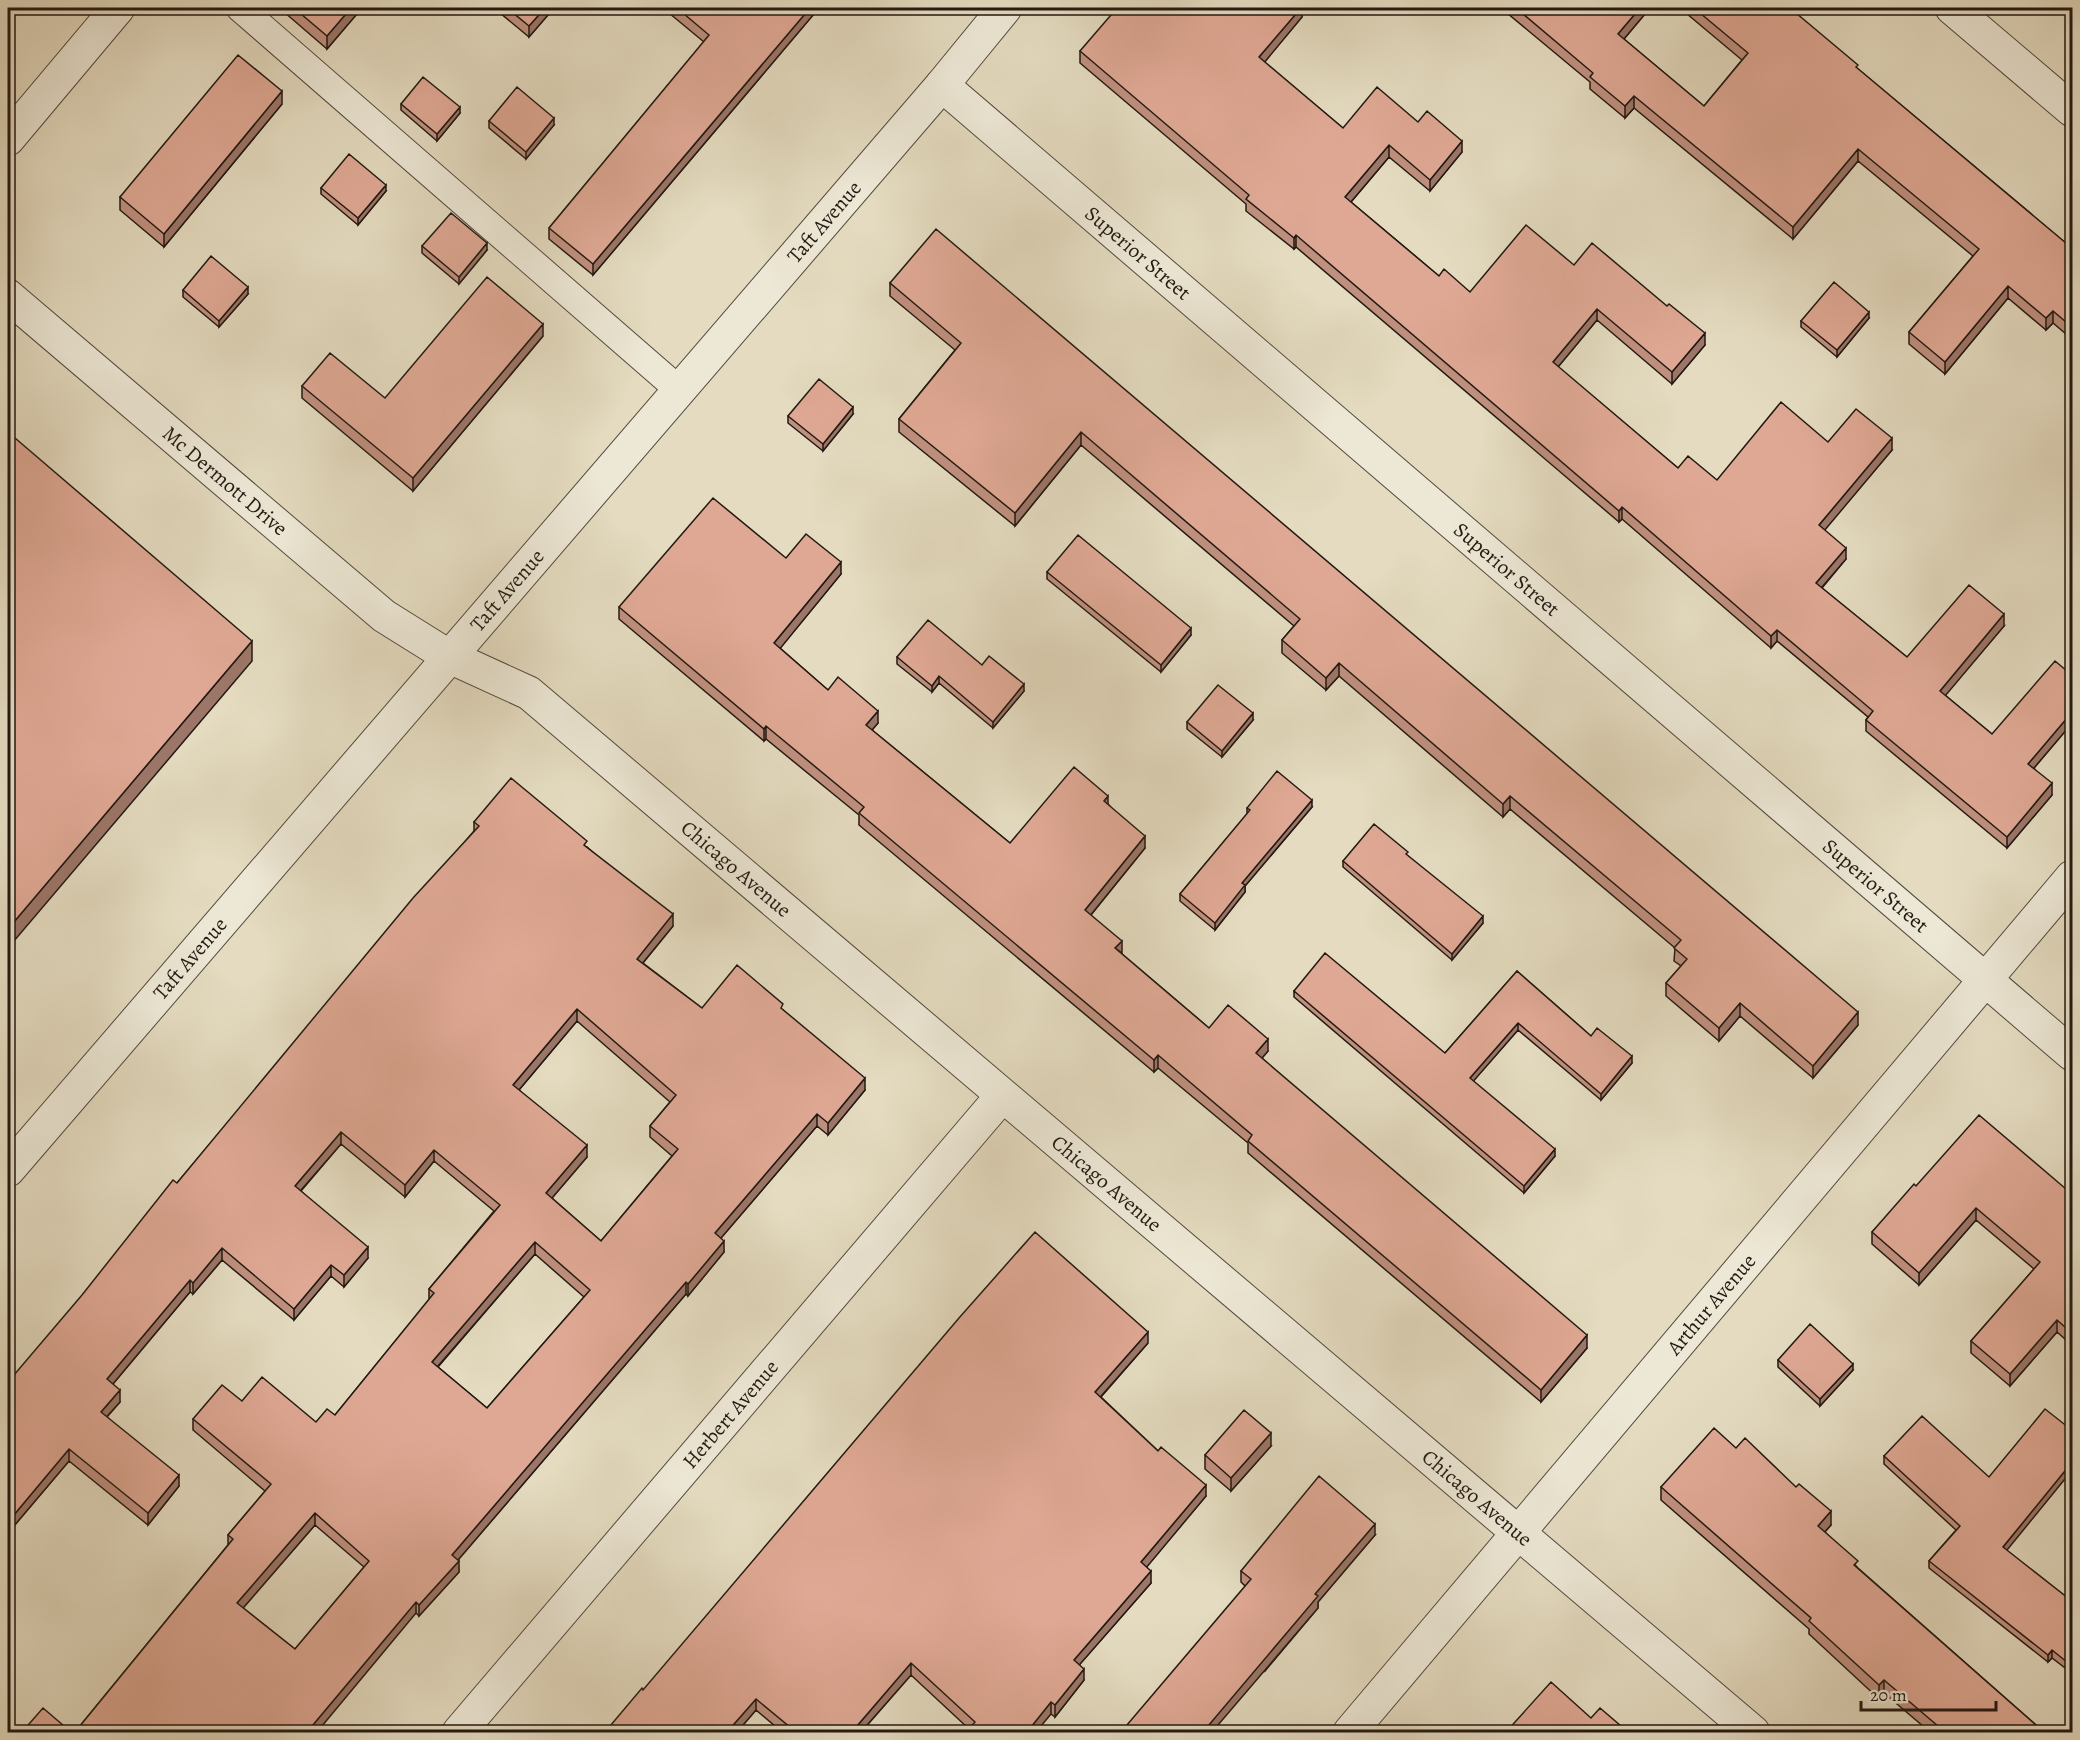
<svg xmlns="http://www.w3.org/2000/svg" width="2080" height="1740" viewBox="0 0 2080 1740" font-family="Alegreya,serif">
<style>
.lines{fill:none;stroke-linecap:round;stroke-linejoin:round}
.service-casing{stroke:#524a3e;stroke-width:29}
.minor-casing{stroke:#524a3e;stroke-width:35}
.service{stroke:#ede8d6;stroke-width:27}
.minor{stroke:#ede8d6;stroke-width:33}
.wall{fill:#c0907f;stroke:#221912;stroke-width:1.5;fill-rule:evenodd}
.shaded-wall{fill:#9c7668;stroke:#221912;stroke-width:1.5}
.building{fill:#dfa894;stroke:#221912;stroke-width:1.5;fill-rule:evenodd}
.labels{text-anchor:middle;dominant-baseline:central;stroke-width:4.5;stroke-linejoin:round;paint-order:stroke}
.street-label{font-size:21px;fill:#221912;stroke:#ede8d6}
</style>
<rect width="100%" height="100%" fill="#e4dbc0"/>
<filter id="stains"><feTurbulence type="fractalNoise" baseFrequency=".00333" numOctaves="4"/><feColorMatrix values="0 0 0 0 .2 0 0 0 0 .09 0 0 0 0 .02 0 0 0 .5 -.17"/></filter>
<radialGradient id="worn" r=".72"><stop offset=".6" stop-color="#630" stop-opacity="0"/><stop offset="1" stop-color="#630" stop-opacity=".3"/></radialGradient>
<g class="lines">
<!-- service casing -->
<g class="service-casing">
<path id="service" d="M 240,8 L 678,389"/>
</g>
<!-- minor casing -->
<g class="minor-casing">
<g id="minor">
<path d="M 1952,8 L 2072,110"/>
<path id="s1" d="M 942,85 L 2072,1054"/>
<path d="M 8,139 L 118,8"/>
<path id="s2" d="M 8,296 L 384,616 L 448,656 L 529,693 L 1753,1732"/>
<path id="s3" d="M 8,1170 L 942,85 L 1005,8"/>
<path id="s4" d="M 459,1732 L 1002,1096"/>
<path id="s5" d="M 1350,1732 L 2072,877"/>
</g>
</g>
<!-- service -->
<use href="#service" class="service"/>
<!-- minor -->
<use href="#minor" class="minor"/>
</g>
<!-- wall -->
<path class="wall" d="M 284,8 L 362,8 L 327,49 L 284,12 Z
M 494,8 L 554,8 L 529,37 Z
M 663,8 L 819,8 L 593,275 L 549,239 L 549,228 L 704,42 Z
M 1302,8 L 1302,17 L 1264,62 L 1343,128 L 1418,122 L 1462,152 L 1430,191 L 1389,157 L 1351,202 L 1439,276 L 1470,292 L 1574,265 L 1705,345 L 1672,384 L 1597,320 L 1558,367 L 1678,468 L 1717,480 L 1828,442 L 1892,450 L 1824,530 L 1846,559 L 1822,588 L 1907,657 L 2004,626 L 1945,695 L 1992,734 L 2073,676 L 2073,722 L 2034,768 L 2052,795 L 2007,848 L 1866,731 L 1866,720 L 1868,717 L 1777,641 L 1771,648 L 1622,519 L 1619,522 L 1296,247 L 1294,249 L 1246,211 L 1246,204 L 1080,63 L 1080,51 Z
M 1501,8 L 1650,8 L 1624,39 L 1704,106 L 1742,60 L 1680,8 L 1790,8 L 1858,69 L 2073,249 L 2073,340 L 2053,323 L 2046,330 L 2008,298 L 1945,374 L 1909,344 L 1909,332 L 1973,256 L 1858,161 L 1793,239 L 1634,108 L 1625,118 L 1590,89 L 1590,82 Z
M 282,104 L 164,247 L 120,210 L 120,197 Z
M 401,104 L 460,113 L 437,141 L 401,110 Z
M 489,121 L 554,125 L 526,159 L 489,128 Z
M 321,188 L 386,191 L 358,225 L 321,194 Z
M 422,246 L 487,250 L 459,284 L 422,253 Z
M 890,283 L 1858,1025 L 1813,1078 L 1740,1016 L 1719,1041 L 1666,996 L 1666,983 L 1681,966 L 1674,961 L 1675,948 L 1510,809 L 1503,817 L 1339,676 L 1326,690 L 1282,653 L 1282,640 L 1294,626 L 1081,445 L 1015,526 L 899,432 L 899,419 L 955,350 L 890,296 Z
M 183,290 L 248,294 L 219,327 L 183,297 Z
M 1869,318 L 1837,357 L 1801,327 L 1801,321 Z
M 543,336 L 413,491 L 302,398 L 302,386 L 385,398 Z
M 853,414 L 823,451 L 788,423 L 788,416 Z
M 786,558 L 841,574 L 780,648 L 828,690 L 878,723 L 872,730 L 1010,843 L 1108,804 L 1145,848 L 1091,915 L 1121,953 L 1209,1028 L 1268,1051 L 1262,1058 L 1587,1348 L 1541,1402 L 1248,1153 L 1248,1143 L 1158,1068 L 1154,1072 L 859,825 L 859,815 L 766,739 L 764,741 L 619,619 L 619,607 Z
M 1047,572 L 1191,635 L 1161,672 L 1047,579 Z
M 897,657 L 982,665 L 1024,691 L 993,728 L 939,683 L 932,692 L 897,664 Z
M 1253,720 L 1222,757 L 1187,729 L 1187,722 Z
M 1312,807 L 1245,886 L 1245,892 L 1215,930 L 1180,901 L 1180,894 L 1247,814 L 1247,808 Z
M 474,822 L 587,847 L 673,926 L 643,963 L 702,1008 L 783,1010 L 865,1090 L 828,1135 L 817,1126 L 721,1238 L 724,1252 L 688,1296 L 686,1294 L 458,1560 L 459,1572 L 419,1616 L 416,1613 L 75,1732 L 228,1545 L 228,1535 L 265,1491 L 193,1430 L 193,1419 L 242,1401 L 316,1422 L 335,1415 L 429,1300 L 429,1289 L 494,1211 L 434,1161 L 405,1197 L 341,1144 L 301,1191 L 368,1258 L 344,1287 L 331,1276 L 294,1320 L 222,1260 L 193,1294 L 190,1292 L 113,1384 L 120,1402 L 107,1417 L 179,1486 L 148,1525 L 69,1461 L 8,1533 L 177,1183 L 474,831 ZM 577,1021 L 670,1102 L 650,1126 L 650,1137 L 672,1156 L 601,1241 L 552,1198 L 587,1157 L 519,1090 ZM 535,1254 L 584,1297 L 487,1408 L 438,1367 ZM 315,1525 L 364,1567 L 295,1649 L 243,1608 Z
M 1408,856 L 1483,923 L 1452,960 L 1343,867 L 1343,861 Z
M 1517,971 L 1591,1036 L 1632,1063 L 1601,1100 L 1518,1030 L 1473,1081 L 1555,1156 L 1524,1193 L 1294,997 L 1294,991 L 1445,1053 Z
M 1916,1186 L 2073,1195 L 2073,1346 L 2057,1332 L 2010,1386 L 1971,1353 L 1971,1341 L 2034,1269 L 1976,1220 L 1919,1285 L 1872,1244 L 1872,1232 Z
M 1148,1343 L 1101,1397 L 1206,1496 L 1146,1567 L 1151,1583 L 1079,1665 L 1084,1680 L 1055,1717 L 1051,1714 L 969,1729 L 911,1675 L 862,1731 L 864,1732 L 782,1732 L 756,1710 L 737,1732 L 605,1732 L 643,1690 Z
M 1778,1360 L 1853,1370 L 1820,1406 L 1778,1367 Z
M 2073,1431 L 2073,1469 L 2006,1550 L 2073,1602 L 2073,1674 L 2052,1658 L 2048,1662 L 1929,1568 L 1929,1561 L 1956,1530 L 1884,1464 L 1884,1456 L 1989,1477 Z
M 1271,1446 L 1231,1491 L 1205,1469 L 1205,1455 Z
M 1736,1448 L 1796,1487 L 1831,1525 L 1825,1532 L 1858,1568 L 2044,1732 L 1930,1732 L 1884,1693 L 1879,1699 L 1809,1634 L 1809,1629 L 1661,1500 L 1661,1487 Z
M 1375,1535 L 1318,1602 L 1318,1608 L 1265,1671 L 1245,1586 L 1241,1582 L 1241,1571 Z"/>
<!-- shaded-wall -->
<path class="shaded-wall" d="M 351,8 L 362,8 L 327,49 L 327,36 Z
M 545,8 L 554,8 L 529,37 L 529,26 Z
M 810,8 L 819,8 L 593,275 L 593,264 Z
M 1301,8 L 1302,8 L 1302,17 L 1259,69 L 1259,57 Z
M 1640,8 L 1650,8 L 1618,46 L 1618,34 Z
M 282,91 L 282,104 L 164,247 L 164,234 Z
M 1634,96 L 1634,108 L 1625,118 L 1625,106 Z
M 460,107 L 460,113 L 437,141 L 437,134 Z
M 554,118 L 554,125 L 526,159 L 526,152 Z
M 1462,141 L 1462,152 L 1430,191 L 1430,180 Z
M 1389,145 L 1389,157 L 1345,209 L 1345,197 Z
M 1858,149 L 1858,161 L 1793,239 L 1793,227 Z
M 386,185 L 386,191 L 358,225 L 358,218 Z
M 1296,235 L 1296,247 L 1294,249 L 1294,238 Z
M 487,243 L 487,250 L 459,284 L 459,277 Z
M 2008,286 L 2008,298 L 1945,374 L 1945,362 Z
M 248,287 L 248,294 L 219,327 L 219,321 Z
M 1597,309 L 1597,320 L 1553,373 L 1553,362 Z
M 2053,311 L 2053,323 L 2046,330 L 2046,318 Z
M 1869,312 L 1869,318 L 1837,357 L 1837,350 Z
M 543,324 L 543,336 L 413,491 L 413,478 Z
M 1705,333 L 1705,345 L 1672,384 L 1672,372 Z
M 853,407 L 853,414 L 823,451 L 823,444 Z
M 1081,432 L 1081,445 L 1015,526 L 1015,513 Z
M 1892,438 L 1892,450 L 1819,537 L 1819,525 Z
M 1622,507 L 1622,519 L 1619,522 L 1619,511 Z
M 1846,548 L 1846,559 L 1816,594 L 1816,583 Z
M 841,562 L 841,574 L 774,656 L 774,643 Z
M 2004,614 L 2004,626 L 1940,702 L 1940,691 Z
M 1191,628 L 1191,635 L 1161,672 L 1161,665 Z
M 1777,630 L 1777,641 L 1771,648 L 1771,636 Z
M 252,641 L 252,661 L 8,948 L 8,929 Z
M 1339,663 L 1339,676 L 1326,690 L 1326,678 Z
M 939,676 L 939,683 L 932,692 L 932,686 Z
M 1024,684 L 1024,691 L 993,728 L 993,722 Z
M 878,711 L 878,723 L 866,737 L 866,725 Z
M 2073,711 L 2073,722 L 2028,775 L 2028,764 Z
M 1253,713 L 1253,720 L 1222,757 L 1222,751 Z
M 766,726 L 766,739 L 764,741 L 764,729 Z
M 2052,783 L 2052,795 L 2007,848 L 2007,837 Z
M 1108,796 L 1108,808 L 1104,801 Z
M 1510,796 L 1510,809 L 1503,817 L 1503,804 Z
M 1312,800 L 1312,807 L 1245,886 L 1245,892 L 1215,930 L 1215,923 L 1242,883 Z
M 1145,836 L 1145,848 L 1085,922 L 1085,910 Z
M 673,914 L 673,926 L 637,970 L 637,959 Z
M 1483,916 L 1483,923 L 1452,960 L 1452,954 Z
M 1122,941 L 1122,953 L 1115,948 Z
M 1740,1003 L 1740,1016 L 1719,1041 L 1719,1028 Z
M 577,1009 L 577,1021 L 513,1097 L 513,1085 Z
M 1858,1012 L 1858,1025 L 1813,1078 L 1813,1066 Z
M 1518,1023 L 1518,1030 L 1470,1085 L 1470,1078 Z
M 1268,1039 L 1268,1051 L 1256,1065 L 1256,1053 Z
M 1158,1055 L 1158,1068 L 1154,1072 L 1154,1060 Z
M 1632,1056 L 1632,1063 L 1601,1100 L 1601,1094 Z
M 865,1078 L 865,1090 L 828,1135 L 828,1123 Z
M 817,1114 L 817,1126 L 715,1245 L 715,1233 Z
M 341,1132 L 341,1144 L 295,1197 L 295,1186 Z
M 587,1145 L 587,1157 L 546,1205 L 546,1193 Z
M 1555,1149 L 1555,1156 L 1524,1193 L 1524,1186 Z
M 434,1150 L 434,1161 L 405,1197 L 405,1185 Z
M 1976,1208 L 1976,1220 L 1919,1285 L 1919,1273 Z
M 724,1241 L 724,1252 L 688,1296 L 688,1284 Z
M 535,1242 L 535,1254 L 432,1373 L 432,1362 Z
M 368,1247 L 368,1258 L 344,1287 L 344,1275 Z
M 222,1248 L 222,1260 L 193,1294 L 193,1283 Z
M 331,1265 L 331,1276 L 294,1320 L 294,1309 Z
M 190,1280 L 190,1292 L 107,1391 L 107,1379 Z
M 686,1282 L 686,1294 L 452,1567 L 452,1555 Z
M 2057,1320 L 2057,1332 L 2010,1386 L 2010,1374 Z
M 1148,1332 L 1148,1343 L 1095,1403 L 1095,1392 Z
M 1587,1335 L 1587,1348 L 1541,1402 L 1541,1390 Z
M 1853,1364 L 1853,1370 L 1820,1406 L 1820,1399 Z
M 120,1390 L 120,1402 L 101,1423 L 101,1412 Z
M 1271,1433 L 1271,1446 L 1231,1491 L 1231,1478 Z
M 69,1449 L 69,1461 L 8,1533 L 8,1522 Z
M 2073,1461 L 2073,1469 L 2003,1555 L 2003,1547 Z
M 179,1475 L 179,1486 L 148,1525 L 148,1513 Z
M 1206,1485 L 1206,1496 L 1141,1574 L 1141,1562 Z
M 1831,1511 L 1831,1525 L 1818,1539 L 1818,1526 Z
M 315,1513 L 315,1525 L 237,1615 L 237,1603 Z
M 1375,1524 L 1375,1535 L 1318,1602 L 1318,1608 L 1212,1732 L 1203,1732 L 1315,1594 Z
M 459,1561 L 459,1572 L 419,1616 L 419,1605 Z
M 1151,1571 L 1151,1583 L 1074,1671 L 1074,1660 Z
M 416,1602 L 416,1613 L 317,1732 L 307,1732 Z
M 2052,1650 L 2052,1658 L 2048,1662 L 2048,1655 Z
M 911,1663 L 911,1675 L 861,1732 L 857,1726 Z
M 1084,1669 L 1084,1680 L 1055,1717 L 1055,1705 Z
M 1884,1680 L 1884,1693 L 1879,1699 L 1879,1685 Z
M 756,1699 L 756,1710 L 737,1732 L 727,1732 Z
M 1051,1702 L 1051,1714 L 1036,1732 L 1027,1732 Z"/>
<!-- building -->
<path class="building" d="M 294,8 L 351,8 L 327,36 Z
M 507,8 L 545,8 L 529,26 Z
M 677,8 L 810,8 L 593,264 L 549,228 L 709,35 Z
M 1117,8 L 1301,8 L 1259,57 L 1343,128 L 1377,87 L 1418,122 L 1427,111 L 1462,141 L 1430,180 L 1389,145 L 1345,197 L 1439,276 L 1444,269 L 1470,292 L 1526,225 L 1574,265 L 1592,243 L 1667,306 L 1669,304 L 1705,333 L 1672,372 L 1597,309 L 1553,362 L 1678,468 L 1688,456 L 1717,480 L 1781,402 L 1828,442 L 1856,409 L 1892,438 L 1819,525 L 1846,548 L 1816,583 L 1907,657 L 1969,585 L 2004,614 L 1940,691 L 1992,734 L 2055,661 L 2073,676 L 2073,711 L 2028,764 L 2052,783 L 2007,837 L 1866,720 L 1873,711 L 1777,630 L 1771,636 L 1622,507 L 1619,511 L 1296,235 L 1294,238 L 1246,199 L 1249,195 L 1080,51 Z
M 1516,8 L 1640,8 L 1618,34 L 1704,106 L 1748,53 L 1694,8 L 1790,8 L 1858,65 L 1856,67 L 2073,249 L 2073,328 L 2053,311 L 2046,318 L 2008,286 L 1945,362 L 1909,332 L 1979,249 L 1858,149 L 1793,227 L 1634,96 L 1625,106 L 1590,77 L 1593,73 Z
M 238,55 L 282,91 L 164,234 L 120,197 Z
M 423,77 L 460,107 L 437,134 L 401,104 Z
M 517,87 L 554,118 L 526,152 L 489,121 Z
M 349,154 L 386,185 L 358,218 L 321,188 Z
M 451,213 L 487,243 L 459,277 L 422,246 Z
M 936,229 L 1858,1012 L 1813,1066 L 1740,1003 L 1719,1028 L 1666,983 L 1687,959 L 1674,948 L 1681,940 L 1510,796 L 1503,804 L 1339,663 L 1326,678 L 1282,640 L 1300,619 L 1081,432 L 1015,513 L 899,419 L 961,343 L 890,283 Z
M 211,256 L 248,287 L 219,321 L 183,290 Z
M 487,277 L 543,324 L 413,478 L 302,386 L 330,353 L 385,398 Z
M 1834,282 L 1869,312 L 1837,350 L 1801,321 Z
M 819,379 L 853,407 L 823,444 L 788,416 Z
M 8,432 L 252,641 L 8,929 Z
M 713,498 L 786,558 L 806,534 L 841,562 L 774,643 L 828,690 L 838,677 L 878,711 L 866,725 L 1010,843 L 1074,767 L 1108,796 L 1104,801 L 1145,836 L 1085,910 L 1122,941 L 1115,948 L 1209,1028 L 1228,1005 L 1268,1039 L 1256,1053 L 1587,1335 L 1541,1390 L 1248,1141 L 1252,1135 L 1158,1055 L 1154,1060 L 859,813 L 864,807 L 766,726 L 764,729 L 619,607 Z
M 1078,535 L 1191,628 L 1161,665 L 1047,572 Z
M 928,620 L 982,665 L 989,656 L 1024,684 L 993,722 L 939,676 L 932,686 L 897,657 Z
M 1218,685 L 1253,713 L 1222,751 L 1187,722 Z
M 1277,771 L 1312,800 L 1242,883 L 1245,885 L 1215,923 L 1180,894 L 1250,810 L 1247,808 Z
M 511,778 L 587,841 L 584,845 L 673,914 L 637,959 L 702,1008 L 737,965 L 783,1004 L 781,1008 L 865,1078 L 828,1123 L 817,1114 L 715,1233 L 724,1241 L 688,1284 L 686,1282 L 452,1555 L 459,1561 L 419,1605 L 416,1602 L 307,1732 L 75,1732 L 233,1539 L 228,1535 L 271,1484 L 193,1419 L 222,1385 L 242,1401 L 262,1377 L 316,1422 L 327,1409 L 335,1415 L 434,1293 L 429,1289 L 500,1205 L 434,1150 L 405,1185 L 341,1132 L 295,1186 L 368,1247 L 344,1275 L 331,1265 L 294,1309 L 222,1248 L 193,1283 L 190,1280 L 107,1379 L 120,1390 L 101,1412 L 179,1475 L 148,1513 L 69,1449 L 8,1522 L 8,1382 L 82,1295 L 173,1180 L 177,1183 L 413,898 L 479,826 L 474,822 ZM 577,1009 L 676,1095 L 650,1126 L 678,1149 L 601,1241 L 546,1193 L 587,1145 L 513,1085 ZM 535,1242 L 590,1290 L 487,1408 L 432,1362 ZM 315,1513 L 369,1561 L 295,1649 L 237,1603 Z
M 1374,824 L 1408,852 L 1406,854 L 1483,916 L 1452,954 L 1343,861 Z
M 1325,953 L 1445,1053 L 1517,971 L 1591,1036 L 1597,1028 L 1632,1056 L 1601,1094 L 1518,1023 L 1470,1078 L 1555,1149 L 1524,1186 L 1294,991 Z
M 1979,1115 L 2073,1195 L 2073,1334 L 2057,1320 L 2010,1374 L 1971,1341 L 2040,1262 L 1976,1208 L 1919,1273 L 1872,1232 L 1914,1184 L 1916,1186 Z
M 1035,1232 L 1148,1332 L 1095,1392 L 1158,1451 L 1161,1447 L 1206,1485 L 1141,1562 L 1151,1571 L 1074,1660 L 1084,1669 L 1055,1705 L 1051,1702 L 1027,1732 L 966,1732 L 975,1722 L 911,1663 L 857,1726 L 864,1732 L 796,1732 L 756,1699 L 727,1732 L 605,1732 L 642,1688 L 643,1690 L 959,1318 Z
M 1810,1324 L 1853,1364 L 1820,1399 L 1778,1360 Z
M 2045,1409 L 2073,1431 L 2073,1461 L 2003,1547 L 2073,1602 L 2073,1667 L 2052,1650 L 2048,1655 L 1929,1561 L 1960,1526 L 1884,1456 L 1922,1416 L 1989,1477 Z
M 1244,1410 L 1271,1433 L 1231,1478 L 1205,1455 Z
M 1714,1428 L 1736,1448 L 1745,1438 L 1796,1487 L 1799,1484 L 1831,1511 L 1818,1526 L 1858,1561 L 1854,1565 L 2044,1732 L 1945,1732 L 1884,1680 L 1879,1685 L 1809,1621 L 1811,1618 L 1661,1487 Z
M 1319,1476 L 1375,1524 L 1315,1594 L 1318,1596 L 1203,1732 L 1121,1732 L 1251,1579 L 1241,1571 Z
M 1551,1682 L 1591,1718 L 1600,1708 L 1628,1732 L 1506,1732 Z
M 43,1708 L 71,1732 L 22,1732 Z"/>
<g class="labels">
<!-- street labels -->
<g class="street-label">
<text stroke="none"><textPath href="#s3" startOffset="1251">Taft Avenue</textPath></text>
<text stroke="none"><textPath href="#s1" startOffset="258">Superior Street</textPath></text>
<text stroke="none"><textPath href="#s2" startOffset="285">Mc Dermott Drive</textPath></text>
<text stroke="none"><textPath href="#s1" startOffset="744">Superior Street</textPath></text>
<text stroke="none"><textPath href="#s3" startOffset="765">Taft Avenue</textPath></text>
<text stroke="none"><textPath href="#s2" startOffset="930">Chicago Avenue</textPath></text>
<text stroke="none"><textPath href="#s1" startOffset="1230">Superior Street</textPath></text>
<text stroke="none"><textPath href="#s3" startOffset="279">Taft Avenue</textPath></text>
<text stroke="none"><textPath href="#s2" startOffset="1416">Chicago Avenue</textPath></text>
<text stroke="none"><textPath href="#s5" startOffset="560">Arthur Avenue</textPath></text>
<text stroke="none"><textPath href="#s4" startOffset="418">Herbert Avenue</textPath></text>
<text stroke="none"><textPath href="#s2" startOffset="1902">Chicago Avenue</textPath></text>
</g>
</g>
<!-- margin -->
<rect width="2080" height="1740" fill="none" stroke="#e4dbc0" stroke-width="30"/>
<rect x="9" y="9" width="2062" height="1722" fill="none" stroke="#221912" stroke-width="3"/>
<rect x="15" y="15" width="2050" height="1710" fill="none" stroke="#221912" stroke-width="1.5"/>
<!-- scale -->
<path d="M1861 1701v9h135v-9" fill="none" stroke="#221912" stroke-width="3"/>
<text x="1870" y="1701" font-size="18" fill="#221912" stroke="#ede8d6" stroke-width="4.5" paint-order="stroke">20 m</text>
<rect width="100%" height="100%" filter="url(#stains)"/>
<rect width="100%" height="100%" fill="url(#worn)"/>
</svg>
